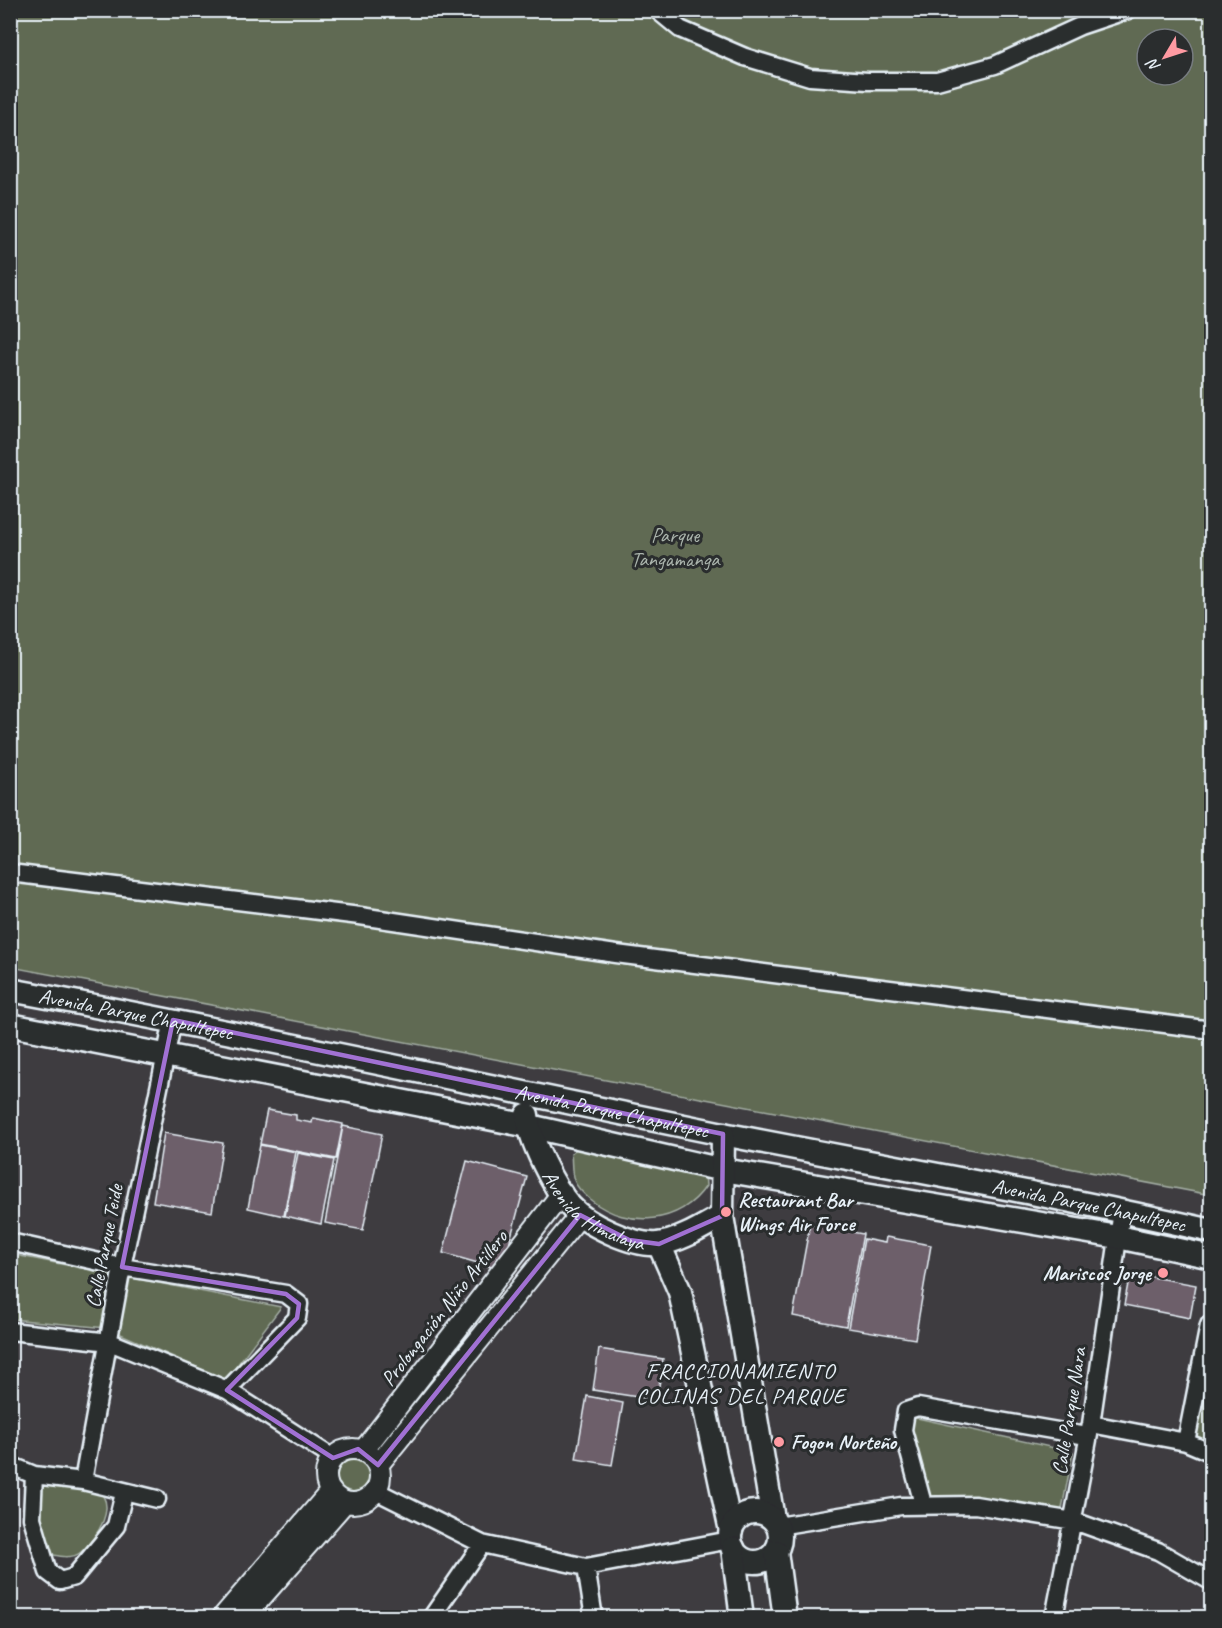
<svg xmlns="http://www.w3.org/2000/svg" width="1222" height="1628" viewBox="0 0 1222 1628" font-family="Caveat,sans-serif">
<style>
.green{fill:#616b52;stroke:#a4aea5;stroke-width:1.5;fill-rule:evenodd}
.building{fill:#6d5f6b;stroke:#e8f1f8;stroke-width:1.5}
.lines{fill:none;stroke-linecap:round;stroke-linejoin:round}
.minor-casing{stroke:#e8f1f8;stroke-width:21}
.tertiary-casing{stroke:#e8f1f8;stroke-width:24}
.secondary-casing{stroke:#e8f1f8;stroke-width:27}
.minor{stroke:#2a2d2e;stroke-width:16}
.tertiary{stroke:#2a2d2e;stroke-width:20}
.secondary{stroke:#2a2d2e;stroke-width:22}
.marked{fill:none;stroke:#a171d3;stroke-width:4.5;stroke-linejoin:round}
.poi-dot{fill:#ff9aa2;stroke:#2a2d2e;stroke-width:2}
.labels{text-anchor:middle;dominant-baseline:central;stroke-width:6;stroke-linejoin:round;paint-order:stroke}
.park-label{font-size:21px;fill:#abb5ad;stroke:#2a2d2e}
.street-label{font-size:21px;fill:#e8f1f8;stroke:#2a2d2e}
.poi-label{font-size:21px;font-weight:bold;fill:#e8f1f8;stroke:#2a2d2e;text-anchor:start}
.neighbourhood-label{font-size:22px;letter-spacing:1.5px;fill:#e8f1f8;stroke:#2a2d2e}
</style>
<rect width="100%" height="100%" fill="#3e3c40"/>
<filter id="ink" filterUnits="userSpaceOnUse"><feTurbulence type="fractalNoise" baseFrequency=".0167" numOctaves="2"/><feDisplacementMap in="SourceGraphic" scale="12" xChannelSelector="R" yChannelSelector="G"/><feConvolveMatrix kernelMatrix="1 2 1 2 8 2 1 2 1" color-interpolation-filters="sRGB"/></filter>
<g filter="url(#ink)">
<!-- green -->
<path class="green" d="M 10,11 L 1211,11 L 1211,1195 L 11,967 ZM 1147,39 L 1183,39 L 1183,75 L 1147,75 Z
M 578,1148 L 705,1173 L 706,1186 C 681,1224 628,1229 592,1201 C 586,1196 577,1189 574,1180 C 571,1173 572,1161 571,1153 Z
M 10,1254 L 281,1307 L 226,1380 L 107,1328 L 11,1319 Z
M 1200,1384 L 1211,1387 L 1211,1443 L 1189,1432 Z
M 908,1416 L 1073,1452 L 1061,1514 L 926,1500 Z
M327 1476a27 27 0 1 1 54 0a27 27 0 1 1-54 0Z
M 53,1480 C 65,1483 84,1482 94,1488 C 121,1503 96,1539 81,1552 C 74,1558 62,1557 54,1555 L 47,1546 L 36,1500 L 43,1486 Z"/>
<!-- building -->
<path class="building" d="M 267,1110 L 296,1115 L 296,1120 L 312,1123 L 313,1118 L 343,1124 L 336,1159 L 260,1144 Z
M 343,1126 L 382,1134 L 363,1230 L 325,1223 Z
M 164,1133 L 223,1143 L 212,1212 L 153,1202 Z
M 260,1145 L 296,1152 L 284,1216 L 248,1208 Z
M 298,1153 L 334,1160 L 321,1224 L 285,1216 Z
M 467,1161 L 527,1177 L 502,1270 L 443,1253 Z
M 810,1224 L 863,1234 L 846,1326 L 793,1316 Z
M 886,1237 L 931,1245 L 915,1339 L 848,1328 L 864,1239 L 885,1243 Z
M 1130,1273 L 1196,1285 L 1190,1318 L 1124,1305 Z
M 599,1349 L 663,1359 L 657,1400 L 593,1390 Z
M 587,1396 L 623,1403 L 612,1465 L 576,1459 Z"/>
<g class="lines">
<!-- minor casing -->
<g class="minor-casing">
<path id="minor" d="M 657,10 L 680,29 L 745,57 L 810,77 L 868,81 L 937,81 L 995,65 L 1080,26 L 1128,10
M 10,873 L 360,916 L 616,954 L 1212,1030
M 10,1242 L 122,1267 L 286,1294 L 299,1304 L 297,1318 L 227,1390
M 10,1331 L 110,1342 L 227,1390 L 333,1458
M 1091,1424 L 1186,1442 L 1212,1453
M 1186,1442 L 1209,1325
M 10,1465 L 34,1475 L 83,1481 L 157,1499
M 34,1475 L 32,1518 L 48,1572 L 60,1581 L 74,1577 L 116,1526 L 124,1493
M 83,1481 L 122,1267 L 173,1020
M 376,1491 L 482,1544 L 586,1567 L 730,1540
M 923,1504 L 903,1430 L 906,1411 L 918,1407 L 1087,1436
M 778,1526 L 901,1506 L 975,1505 L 1074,1521 L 1158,1551 L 1212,1582
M 586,1567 L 594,1618
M 431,1618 L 482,1544
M 1054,1618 L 1091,1424 L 1122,1211"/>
</g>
<!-- tertiary casing -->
<g class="tertiary-casing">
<path id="tertiary" d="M326 1476a27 27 0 1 1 54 0a27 27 0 1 1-54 0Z
M 363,1451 L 562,1193
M 378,1465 L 580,1215
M 222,1618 L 331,1491
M 243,1618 L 345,1502"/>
</g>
<!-- secondary casing -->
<g class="secondary-casing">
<g id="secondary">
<path id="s1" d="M 10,990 C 249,1034 485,1086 723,1134 C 886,1166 1049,1194 1212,1231"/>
<path d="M 10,1025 L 529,1126 L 723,1170 L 1118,1237 L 1212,1257"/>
<path id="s2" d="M 527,1115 C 530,1140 553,1187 570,1206 C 587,1225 633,1246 658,1244 C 679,1242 704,1226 722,1216"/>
<path d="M 723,1134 L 722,1216 L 773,1519"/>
<path d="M 659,1244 L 680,1292 L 731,1531"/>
<circle cx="755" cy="1537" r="25"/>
<path d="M 733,1548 L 742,1618"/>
<path d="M 776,1551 L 785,1618"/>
</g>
</g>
<!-- minor -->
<use href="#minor" class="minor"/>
<!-- tertiary -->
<use href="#tertiary" class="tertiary"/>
<!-- secondary -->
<use href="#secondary" class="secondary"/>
</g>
</g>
<!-- marked area -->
<path class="marked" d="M 173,1020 L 723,1134 L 722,1216 L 659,1244 L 629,1240 L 580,1215 L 378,1465 L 358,1449 L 333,1458 L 227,1390 L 297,1318 L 299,1304 L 286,1294 L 122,1267 Z"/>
<!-- markers -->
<g class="poi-dot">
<circle cx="726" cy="1212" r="6"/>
<circle cx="1163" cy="1273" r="6"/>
<circle cx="779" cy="1442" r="6"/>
</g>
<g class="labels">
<!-- park labels -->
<g class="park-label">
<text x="675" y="535">Parque<tspan x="675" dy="24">Tangamanga</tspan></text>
</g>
<!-- street labels -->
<g class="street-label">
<text stroke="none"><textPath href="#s1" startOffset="128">Avenida Parque Chapultepec</textPath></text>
<text stroke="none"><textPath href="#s1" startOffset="614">Avenida Parque Chapultepec</textPath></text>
<text stroke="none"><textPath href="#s2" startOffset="123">Avenida Himalaya</textPath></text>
<text stroke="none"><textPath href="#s1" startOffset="1100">Avenida Parque Chapultepec</textPath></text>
<text transform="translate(104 1246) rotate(-79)">Calle Parque Teide</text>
<text transform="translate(444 1308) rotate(-52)">Prolongación Niño Artillero</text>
<text transform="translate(1069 1411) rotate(-81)">Calle Parque Nara</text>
</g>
<!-- poi labels -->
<g class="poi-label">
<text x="738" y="1200">Restaurant Bar<tspan x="738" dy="24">Wings Air Force</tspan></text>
<text x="1151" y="1273" text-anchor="end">Mariscos Jorge</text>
<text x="791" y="1442">Fogon Norteño</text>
</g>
<!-- neighbourhood labels -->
<g class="neighbourhood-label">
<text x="741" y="1371">FRACCIONAMIENTO<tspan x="741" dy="25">COLINAS DEL PARQUE</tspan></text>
</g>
</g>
<!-- margin -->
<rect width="1222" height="1628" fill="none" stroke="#2a2d2e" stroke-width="36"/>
<rect x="18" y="18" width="1186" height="1592" fill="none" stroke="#e8f1f8" stroke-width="2" filter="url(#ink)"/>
<!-- north arrow -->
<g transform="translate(1165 57) rotate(231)"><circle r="28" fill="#2a2d2e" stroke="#767b7f" stroke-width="1.5"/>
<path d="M0-4.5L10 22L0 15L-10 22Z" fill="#ff9aa2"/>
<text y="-9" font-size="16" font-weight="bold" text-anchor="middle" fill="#e8f1f8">N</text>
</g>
</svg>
